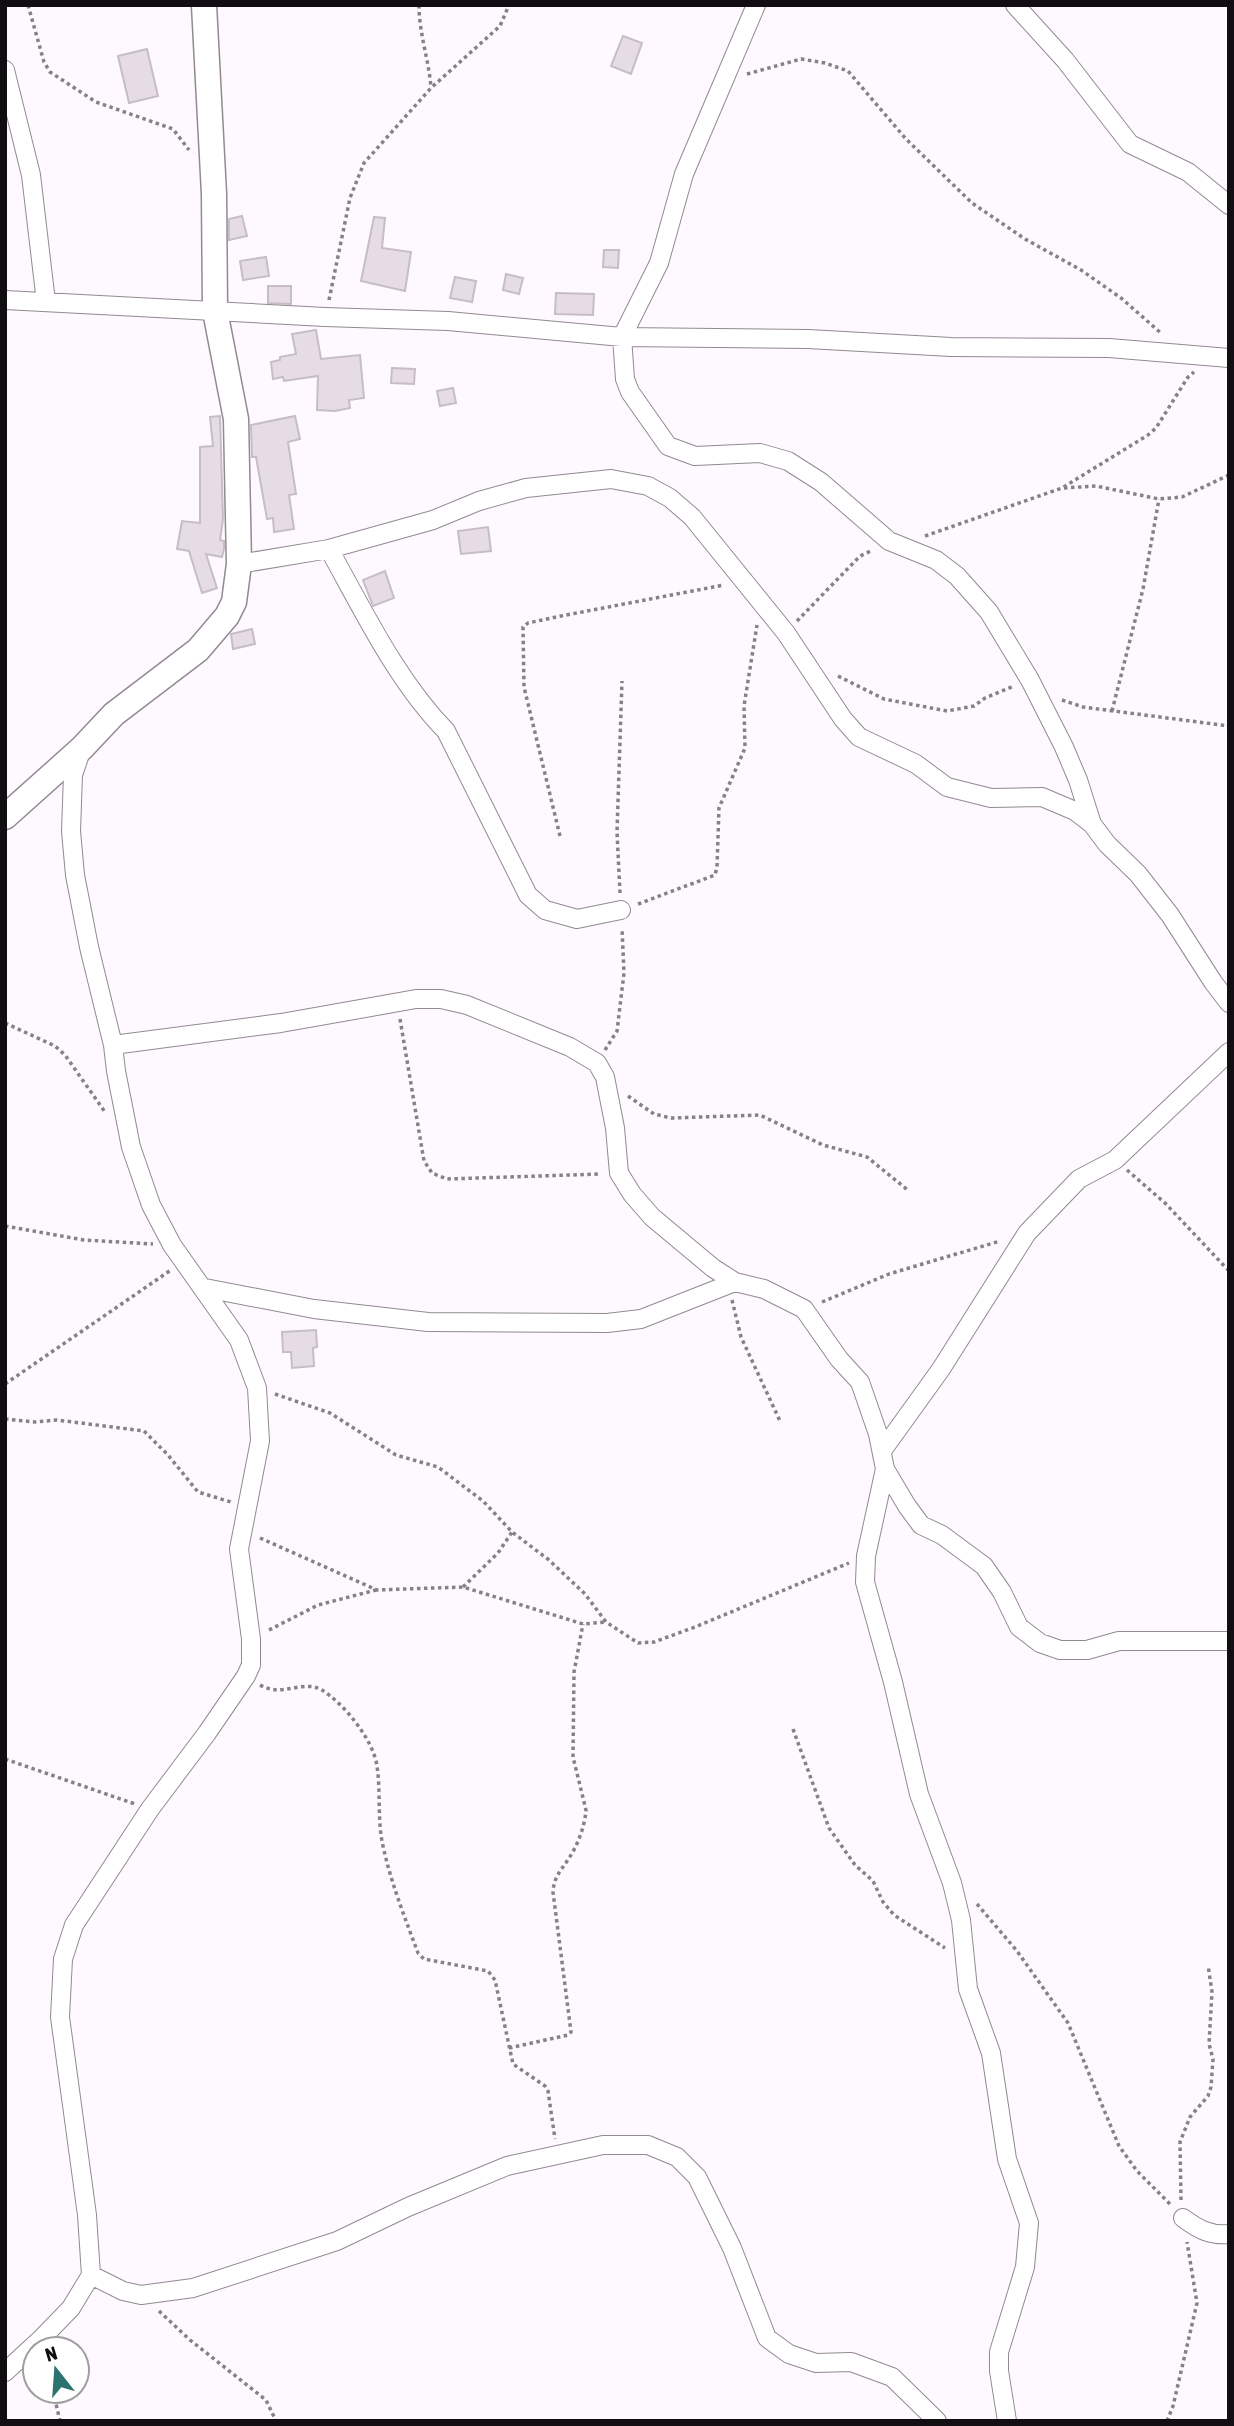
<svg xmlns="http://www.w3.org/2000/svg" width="1234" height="2426" viewBox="0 0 1234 2426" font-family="'Asap Condensed',sans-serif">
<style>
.building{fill:#e5dce5;stroke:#c6bdc6;stroke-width:2}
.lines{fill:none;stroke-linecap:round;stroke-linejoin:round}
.street-casing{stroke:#928992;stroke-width:20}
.secondary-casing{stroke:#928992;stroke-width:27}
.path{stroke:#858185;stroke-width:3.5;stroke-dasharray:3.5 3.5;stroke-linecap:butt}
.street{stroke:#fff;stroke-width:18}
.secondary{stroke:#fff;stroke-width:24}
</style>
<rect width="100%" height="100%" fill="#fef9ff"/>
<!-- building -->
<path class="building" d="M 623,36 L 642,43 L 631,74 L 611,66 Z
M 147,49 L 158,96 L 129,103 L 118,56 Z
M 242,216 L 247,236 L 229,240 L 229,219 Z
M 374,217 L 385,218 L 382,248 L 411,252 L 405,291 L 361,281 Z
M 604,250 L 619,250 L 618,268 L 603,267 Z
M 266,257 L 269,276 L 243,280 L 240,261 Z
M 506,274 L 523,278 L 519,294 L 503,290 Z
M 455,277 L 476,281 L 472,302 L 450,298 Z
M 268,286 L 291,286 L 291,304 L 268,303 Z
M 556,293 L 594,294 L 593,315 L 555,314 Z
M 316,330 L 321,359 L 360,355 L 364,398 L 349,400 L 350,408 L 335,411 L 317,410 L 318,376 L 284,381 L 283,377 L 273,379 L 271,362 L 280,360 L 280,357 L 296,354 L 292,334 Z
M 392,368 L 415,369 L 414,384 L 391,383 Z
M 453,388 L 456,403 L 440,406 L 437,391 Z
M 220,416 L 223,519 L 220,540 L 224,541 L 224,549 L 222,557 L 206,554 L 217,588 L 202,593 L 189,551 L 177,549 L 182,521 L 200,523 L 200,447 L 213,446 L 210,417 Z
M 295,416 L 300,439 L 288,442 L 296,494 L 289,495 L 294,529 L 274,532 L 273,518 L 267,519 L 256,457 L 252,457 L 251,425 Z
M 488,527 L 491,551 L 461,554 L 458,531 Z
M 385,571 L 394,598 L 373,606 L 363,580 Z
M 252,629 L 255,644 L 233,649 L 231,634 Z
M 316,1330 L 317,1347 L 313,1348 L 314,1366 L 292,1368 L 291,1352 L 283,1352 L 282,1332 Z"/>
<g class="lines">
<!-- street casing -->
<g class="street-casing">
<path id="street" d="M 756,5 L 684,174 L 659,263 L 622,337 L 625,379 L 630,392 L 668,446 L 695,456 L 760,453 L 788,461 L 821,482 L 889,541 L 936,560 L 957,576 L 989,612 L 1030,680 L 1064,747 L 1078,780 L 1092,824 L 1107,844 L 1138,874 L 1170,915 L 1213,982 L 1229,1003
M 1015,5 L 1065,60 L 1130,144 L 1188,172 L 1229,205
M 5,70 L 31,175 L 46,302
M 5,300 L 325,317 L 448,321 L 622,337 L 808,339 L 951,347 L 1109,348 L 1229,358
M 329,549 C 363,610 397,681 446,731 L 528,895 L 545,910 L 577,919 L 621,910
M 239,564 L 329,549 L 433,520 L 479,501 L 526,488 L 611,479 L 648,486 L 670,498 L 692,517 L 786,633 L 843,719 L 859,737 L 916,764 L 947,787 L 991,798 L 1042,797 L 1075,811 L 1092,824
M 113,1045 L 281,1023 L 416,999 L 441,999 L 467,1005 L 570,1047 L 597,1063 L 605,1077 L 615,1128 L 619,1173 L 632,1194 L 652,1217 L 713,1268 L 735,1282 L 764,1289 L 804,1309 L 839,1359 L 860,1382 L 878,1434 L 885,1469 L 866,1556 L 865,1582 L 893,1682 L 919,1794 L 952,1883 L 961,1920 L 968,1989 L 991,2053 L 1007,2159 L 1029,2223 L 1025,2267 L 999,2352 L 999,2371 L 1007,2421
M 205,1288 L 314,1309 L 428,1322 L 607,1323 L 641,1319 L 735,1282
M 882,1451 L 941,1369 L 1027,1233 L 1079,1179 L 1115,1160 L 1229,1052
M 885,1469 L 907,1506 L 921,1525 L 942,1535 L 984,1566 L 1002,1592 L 1019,1627 L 1040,1643 L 1060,1650 L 1087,1650 L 1119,1641 L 1229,1641
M 1183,2218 C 1198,2229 1210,2236 1229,2234
M 91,2275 L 123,2291 L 141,2295 L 193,2288 L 337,2241 L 408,2207 L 507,2166 L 603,2145 L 648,2145 L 677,2157 L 697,2177 L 732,2248 L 767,2338 L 789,2354 L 816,2363 L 851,2362 L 892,2377 L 937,2421
M 5,2372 L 40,2340 L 71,2308 L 91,2275 L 87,2215 L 60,2017 L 63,1959 L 74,1925 L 150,1809 L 207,1733 L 246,1676 L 251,1665 L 251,1639 L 239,1549 L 260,1441 L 257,1388 L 239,1340 L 172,1245 L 151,1205 L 131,1147 L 116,1071 L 113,1045 L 89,947 L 75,875 L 71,831 L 73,775 L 81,751"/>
</g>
<!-- secondary casing -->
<g class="secondary-casing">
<path id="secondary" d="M 5,817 L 82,748 L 114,714 L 198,650 L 227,616 L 234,602 L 239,564 L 236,419 L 215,311 L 214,194 L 204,5"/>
</g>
<!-- path -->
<path class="path" d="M 28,5 L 44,62 L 50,72 L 96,102 L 173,129 L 189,150
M 419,5 C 419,34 429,60 431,88
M 747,74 L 801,59 L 825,63 L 848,71 L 906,139 L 972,203 L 1025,239 L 1081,270 L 1121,298 L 1162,334
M 329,300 L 350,198 L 364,163 L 431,88 L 500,26 L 509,5
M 1064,488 L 1096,486 L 1159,499 L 1182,497 L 1229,475
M 925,536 L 1062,488 L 1148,435 L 1156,428 L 1188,377 L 1194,372
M 797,621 L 860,556 L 873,550
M 838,676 L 884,699 L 947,711 L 974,706 L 985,698 L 1014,686
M 1062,700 L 1083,707 L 1229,726
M 1112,711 L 1143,589 L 1159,499
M 560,836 L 524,687 L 523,627 L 528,623 L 561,616 L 724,585
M 620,893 L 617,832 L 622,681
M 638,904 L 715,875 L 717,867 L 719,808 L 745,748 L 744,706 L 757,625
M 400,1019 L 424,1161 L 432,1173 L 447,1179 L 601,1174
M 5,1023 L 55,1046 L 65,1055 L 105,1112
M 605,1050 L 617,1031 L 624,973 L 622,928
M 628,1096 L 654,1114 L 671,1118 L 760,1115 L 823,1145 L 867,1157 L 909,1191
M 1127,1170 L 1165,1203 L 1229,1271
M 5,1226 L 84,1240 L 153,1244
M 732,1300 L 741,1337 L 780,1421
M 822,1302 L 889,1274 L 1000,1241
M 5,1384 L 171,1270
M 275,1394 L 330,1413 L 396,1455 L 438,1467 L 483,1501 L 512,1532 L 549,1560 L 585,1594 L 606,1622 L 638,1643 L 654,1642 L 695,1627 L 849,1563
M 5,1419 L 35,1422 L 57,1420 L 144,1431 L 168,1455 L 198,1492 L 231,1502
M 260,1538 L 377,1590 L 463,1587 L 583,1624 L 606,1622
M 463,1587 L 498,1553 L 512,1532
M 269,1630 L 318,1605 L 376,1590
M 260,1685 C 282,1698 303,1679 322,1690 C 344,1704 373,1739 377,1766 C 381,1793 377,1820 383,1846 C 391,1883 405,1918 418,1953 L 424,1959 L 488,1971 L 495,1980 L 513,2064 L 545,2086 L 548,2091 L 555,2139
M 793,1729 L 829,1828 L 855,1865 L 873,1881 L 883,1902 L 894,1915 L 945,1948
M 5,1759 L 135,1804
M 977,1904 L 1017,1951 L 1068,2023 L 1119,2146 L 1137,2171 L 1172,2206
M 509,2048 L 568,2035 L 571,2032 L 553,1892 C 554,1876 561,1871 569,1858 C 578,1845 585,1825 586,1810 L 573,1757 L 574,1672 L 583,1624
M 1181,2200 L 1180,2142 L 1190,2117 L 1208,2096 L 1211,2087 L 1213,2059 L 1209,2044 L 1212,1992 L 1208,1965
M 159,2311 L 190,2340 L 266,2400 L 276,2421
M 53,2391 L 60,2421
M 1167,2421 L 1173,2406 L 1197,2303 L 1187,2242"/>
<!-- street -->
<use href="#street" class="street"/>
<!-- secondary -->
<use href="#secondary" class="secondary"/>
</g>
<!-- border -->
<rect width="1234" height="2426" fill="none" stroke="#110e11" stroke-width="14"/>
<!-- north arrow -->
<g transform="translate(56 2370) rotate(343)"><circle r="33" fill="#ffffff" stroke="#a09fa0" stroke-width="2"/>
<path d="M0-5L12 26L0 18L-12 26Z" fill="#2a736f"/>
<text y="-10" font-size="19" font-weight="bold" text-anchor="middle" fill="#110e11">N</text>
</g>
</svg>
